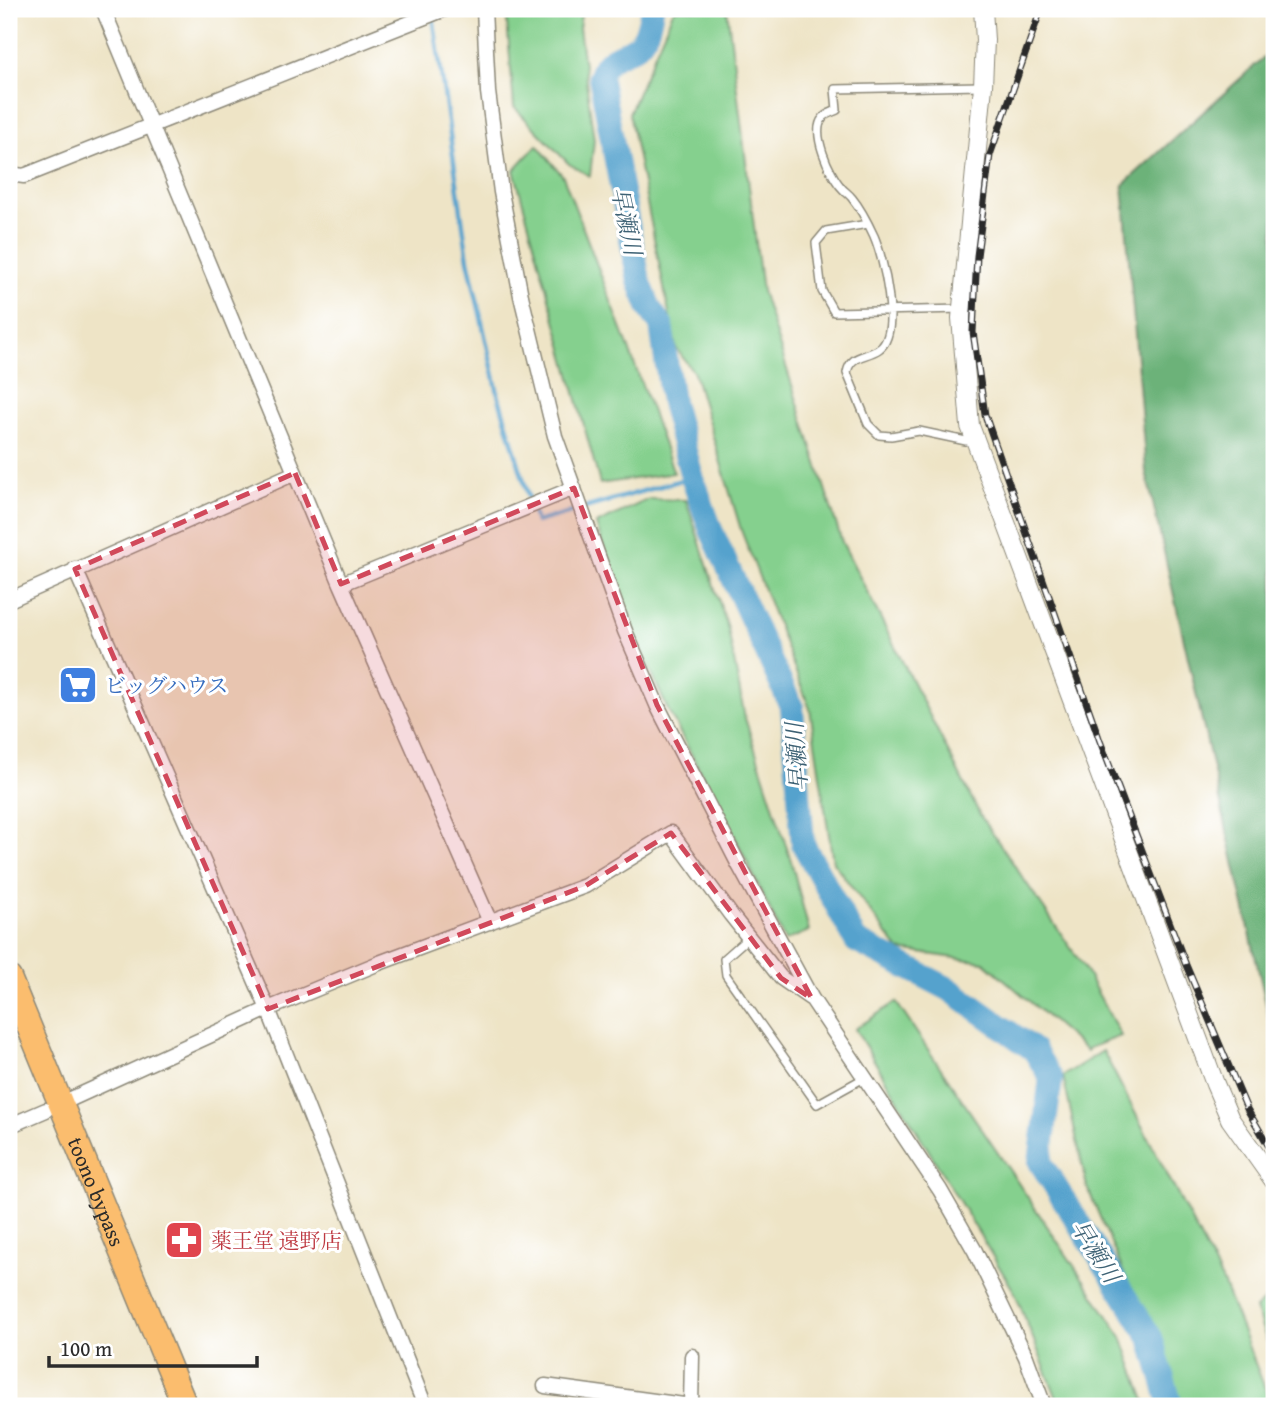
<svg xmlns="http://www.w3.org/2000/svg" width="1283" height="1415" viewBox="0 0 1283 1415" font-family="'Gentium Book Plus','Noto Serif JP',serif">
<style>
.green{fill:#85d08e;stroke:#587e5c;stroke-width:2}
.forest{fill:#6cb279;stroke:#4c6e52;stroke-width:2}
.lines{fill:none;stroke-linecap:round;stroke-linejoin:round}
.stream{stroke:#54a2cd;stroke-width:4.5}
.river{stroke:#54a2cd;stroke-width:24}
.service-casing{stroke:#8c8878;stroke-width:10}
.minor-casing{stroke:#8c8878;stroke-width:17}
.tertiary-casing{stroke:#8c8878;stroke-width:20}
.trunk-casing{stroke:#8c8878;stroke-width:27}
.service{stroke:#fff;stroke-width:7}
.minor{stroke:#fff;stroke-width:14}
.tertiary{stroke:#fff;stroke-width:18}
.trunk{stroke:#fbbd6e;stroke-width:24}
.rail-casing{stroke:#2b2b2b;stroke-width:7}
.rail{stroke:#fff;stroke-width:4.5;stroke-dasharray:13;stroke-linecap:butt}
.marked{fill:#d1495b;fill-opacity:0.2;stroke:#d1495b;stroke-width:5;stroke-dasharray:14 9;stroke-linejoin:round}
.labels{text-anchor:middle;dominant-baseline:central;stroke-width:6;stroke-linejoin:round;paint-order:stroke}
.shop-label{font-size:21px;fill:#366cbe;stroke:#fff;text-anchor:start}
.street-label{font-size:21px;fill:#2b2b2b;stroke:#fff}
.health-label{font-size:21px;fill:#be3a42;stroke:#fff;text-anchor:start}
.water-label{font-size:23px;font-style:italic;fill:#3d6174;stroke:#fff}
</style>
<rect width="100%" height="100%" fill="#fff"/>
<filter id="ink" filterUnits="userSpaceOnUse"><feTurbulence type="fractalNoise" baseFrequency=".0143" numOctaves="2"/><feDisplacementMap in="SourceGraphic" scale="14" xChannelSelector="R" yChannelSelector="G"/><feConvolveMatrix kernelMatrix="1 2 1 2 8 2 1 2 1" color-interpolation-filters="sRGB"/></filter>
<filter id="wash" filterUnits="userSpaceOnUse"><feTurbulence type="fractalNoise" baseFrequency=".00686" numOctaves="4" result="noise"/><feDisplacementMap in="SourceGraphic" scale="28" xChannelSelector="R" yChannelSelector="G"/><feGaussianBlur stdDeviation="1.57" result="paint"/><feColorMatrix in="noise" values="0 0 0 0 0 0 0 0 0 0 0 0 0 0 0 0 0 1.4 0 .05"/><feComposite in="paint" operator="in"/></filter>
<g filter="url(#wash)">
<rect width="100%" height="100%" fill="#eee4c6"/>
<!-- green -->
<path class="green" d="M 506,9 L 582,9 L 579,28 L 594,140 L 590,176 L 569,164 L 514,107 Z
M 674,9 L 727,9 L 762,291 L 842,542 L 980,815 L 1083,966 L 1121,1036 L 1089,1048 L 1087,1051 L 984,962 L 899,950 L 833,862 L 810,709 L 741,530 L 694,373 L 676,348 L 629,113 Z
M 537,145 L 563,176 L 625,338 L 674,473 L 600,484 L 514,170 Z
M 649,499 L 686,500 L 728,629 L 745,718 L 792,864 L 809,931 L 785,941 L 734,835 L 669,712 L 626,617 L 596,524 Z
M 896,1002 L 1122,1337 L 1147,1406 L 1060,1406 L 1015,1293 L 855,1029 Z
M 1103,1051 L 1222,1280 L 1272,1406 L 1181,1406 L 1087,1187 L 1063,1076 Z
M 1274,1292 L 1274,1359 L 1255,1309 Z"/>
<!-- forest -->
<path class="forest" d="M 1274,48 L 1274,1039 L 1146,472 L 1123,185 Z"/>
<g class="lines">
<!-- stream -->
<path class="stream" d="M 433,16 L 468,260 L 499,398 L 536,522 L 692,477"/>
<!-- river -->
<path class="river" d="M 652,9 C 650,19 648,33 641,41 C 629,57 608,50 600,76 L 639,281 L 650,309 L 661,325 L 672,402 L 692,477 L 711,530 L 792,708 L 803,844 L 856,941 L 949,989 L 1034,1050 L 1051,1078 L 1040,1162 L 1151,1338 L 1171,1406"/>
</g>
</g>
<g filter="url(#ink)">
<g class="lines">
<!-- service casing -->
<g class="service-casing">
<path id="service" d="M 868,224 L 826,231 L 816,243 L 822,291 L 834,312 L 962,309
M 966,441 L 919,431 L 891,436 L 879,435 L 868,424 L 847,373 C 850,354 866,358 879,349 C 902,333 883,257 874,236 C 868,223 861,209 852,198 C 849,194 844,191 841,187 C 830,175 810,132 823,118 C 825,114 833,112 837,110 L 835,89 L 981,86
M 749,937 L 724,959 L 726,975 L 817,1104 L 864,1078"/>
</g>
<!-- minor casing -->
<g class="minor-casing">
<path id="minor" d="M 103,9 L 341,584 L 490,922
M 484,9 L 488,92 L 501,192 L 521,296 L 555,436 L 625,631 L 657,705 L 740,867 L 812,999 L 940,1190 L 975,1251 L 1026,1357 L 1044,1406
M 9,174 L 24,176 L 445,9
M 75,569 L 268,1009 L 425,1406
M 341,584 L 574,488
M 9,600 L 295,473
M 60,1104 L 268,1009 L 379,963 L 585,886 L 671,833 L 731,915 L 781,978 L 810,998
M 9,1126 L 46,1110
M 545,1386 L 691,1406
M 691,1406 L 692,1356"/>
</g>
<!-- tertiary casing -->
<g class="tertiary-casing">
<path id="tertiary" d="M 983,9 L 985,40 L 983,86 L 961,318 L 970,426 L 1215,1084 L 1230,1119 L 1274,1181"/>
</g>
<!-- trunk casing -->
<g class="trunk-casing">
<g id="trunk">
<path id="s1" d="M 9,978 L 185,1406"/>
</g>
</g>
<!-- service -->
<use href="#service" class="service"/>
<!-- minor -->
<use href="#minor" class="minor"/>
<!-- tertiary -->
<use href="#tertiary" class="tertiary"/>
<!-- trunk -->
<use href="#trunk" class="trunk"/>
<!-- rail casing -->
<g class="rail-casing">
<path id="rail" d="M 1041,9 L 990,155 L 977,256 L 973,332 L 985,415 L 1100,741 L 1186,965 L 1247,1109 L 1274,1155"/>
</g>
<!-- rail -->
<use href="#rail" class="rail"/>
</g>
</g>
<!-- marked area -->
<path class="marked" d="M 295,473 L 341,584 L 574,488 L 657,705 L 812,999 L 781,978 L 671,833 L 585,886 L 268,1009 L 75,569 Z"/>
<!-- icons -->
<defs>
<g id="supermarket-square" transform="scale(2.0125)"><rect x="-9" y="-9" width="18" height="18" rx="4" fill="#3f7fe0" stroke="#fff"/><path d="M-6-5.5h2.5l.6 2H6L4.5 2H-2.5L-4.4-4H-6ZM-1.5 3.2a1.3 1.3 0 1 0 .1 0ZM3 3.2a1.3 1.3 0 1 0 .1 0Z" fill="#fff"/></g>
<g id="pharmacy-square" transform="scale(2.0125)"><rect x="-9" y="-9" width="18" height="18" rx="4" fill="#e0444e" stroke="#fff"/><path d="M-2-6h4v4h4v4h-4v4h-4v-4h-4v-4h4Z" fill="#fff"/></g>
</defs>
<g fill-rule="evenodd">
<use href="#supermarket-square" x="78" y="685"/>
<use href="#pharmacy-square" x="184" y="1240"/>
</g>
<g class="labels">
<!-- shop labels -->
<g class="shop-label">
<text x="105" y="685">ビッグハウス</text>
</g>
<!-- street labels -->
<g class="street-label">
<text stroke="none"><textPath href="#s1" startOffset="231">toono bypass</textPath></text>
</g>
<!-- health labels -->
<g class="health-label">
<text x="211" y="1240">薬王堂 遠野店</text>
</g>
<!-- water labels -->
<g class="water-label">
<text transform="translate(627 221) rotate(78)">早瀬川</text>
<text transform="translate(796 757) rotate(-94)">早瀬川</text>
<text transform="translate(1096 1251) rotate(58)">早瀬川</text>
</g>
</g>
<!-- margin -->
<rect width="1283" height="1415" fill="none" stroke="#fff" stroke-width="35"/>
<!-- scale -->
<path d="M49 1356v10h208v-10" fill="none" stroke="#2b2b2b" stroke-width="3.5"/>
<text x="60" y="1356" font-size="21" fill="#2b2b2b" stroke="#ffffff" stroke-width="5" paint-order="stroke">100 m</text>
</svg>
